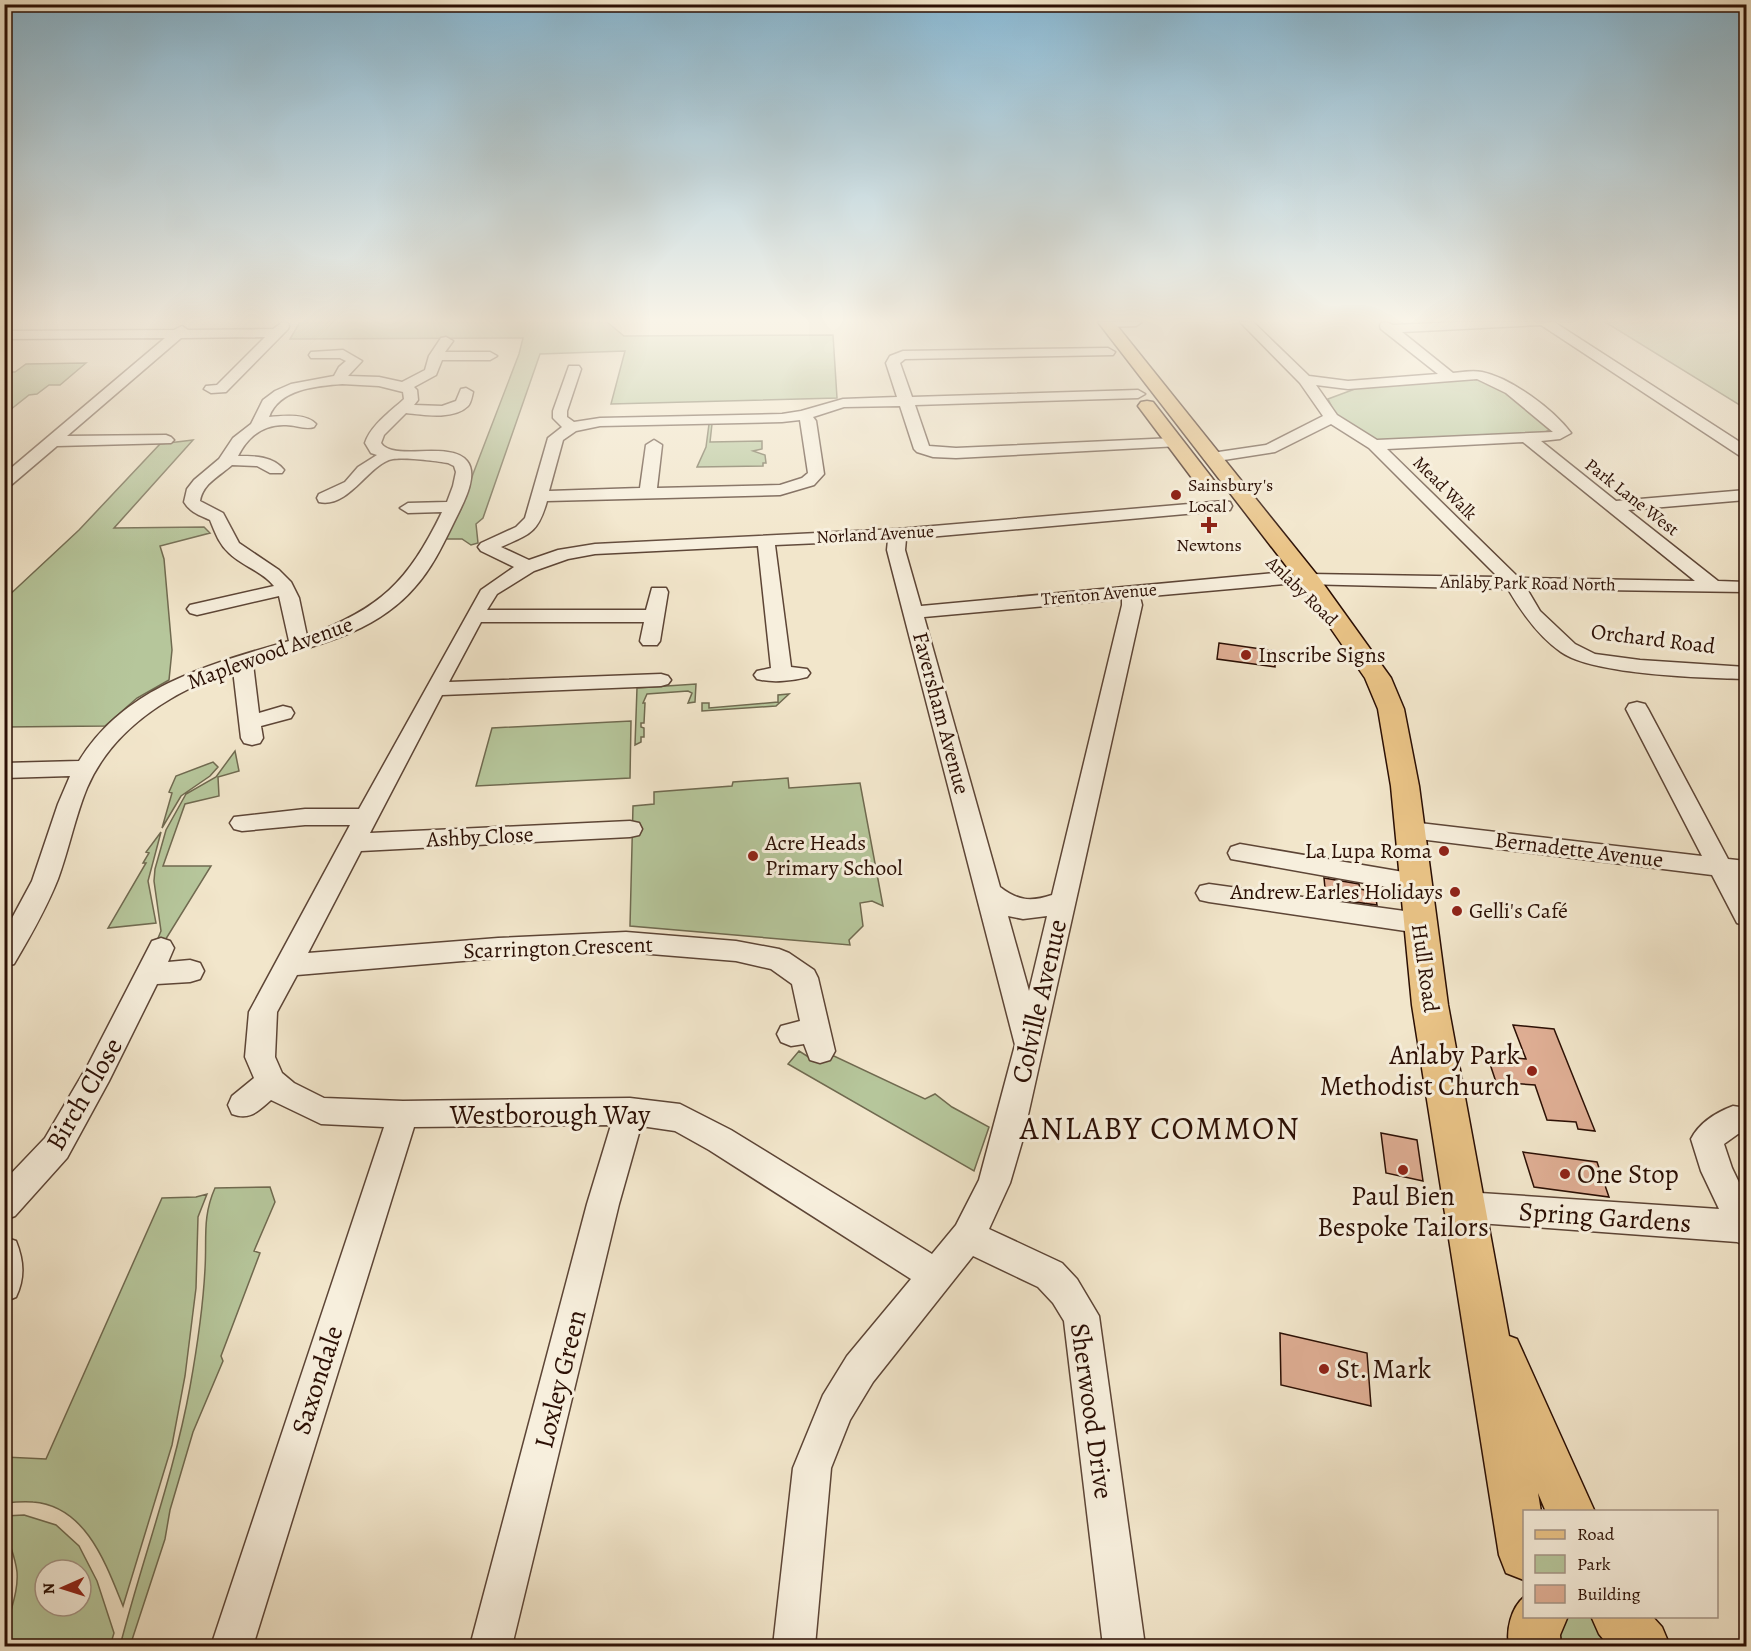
<svg xmlns="http://www.w3.org/2000/svg" width="1751" height="1651" viewBox="0 0 1751 1651" font-family="Alegreya,serif">
<style>
.green{fill:#b6c69b;stroke:#706a50;stroke-width:1.5;fill-rule:evenodd}
.building{fill:#dfae94;stroke:#2b0f04;stroke-width:1.5}
.lines{fill:none;stroke-linecap:round;stroke-linejoin:round}
.minor-casing{stroke:#5d4536;stroke-width:3}
.major-casing{stroke:#2b0f04;stroke-width:3}
.minor{fill:#f7efdd;fill-rule:evenodd}
.major{fill:#e9c386;fill-rule:evenodd}
.poi-dot{fill:#8f2418;stroke:#f7efdd;stroke-width:2}
.labels{text-anchor:middle;dominant-baseline:central;stroke-width:6;stroke-linejoin:round;paint-order:stroke}
.far-poi-label{font-size:18px;fill:#2b0f04;stroke:#f7efdd;text-anchor:start}
.far-street-label{font-size:18px;fill:#2b0f04;stroke:#f7efdd}
.street-label{font-size:22px;fill:#2b0f04;stroke:#f7efdd}
.poi-label{font-size:22px;fill:#2b0f04;stroke:#f7efdd;text-anchor:start}
.near-street-label{font-size:27px;fill:#2b0f04;stroke:#f7efdd}
.near-poi-label{font-size:27px;fill:#2b0f04;stroke:#f7efdd;text-anchor:start}
.near-quarter-label{font-size:32px;letter-spacing:1.5px;fill:#2b0f04;stroke:#f7efdd}
</style>
<rect width="100%" height="100%" fill="#f2e6cb"/>
<filter id="stains"><feTurbulence type="fractalNoise" baseFrequency=".00333" numOctaves="4"/><feColorMatrix values="0 0 0 0 .2 0 0 0 0 .09 0 0 0 0 .02 0 0 0 .5 -.17"/></filter>
<radialGradient id="worn" r=".72"><stop offset=".6" stop-color="#630" stop-opacity="0"/><stop offset="1" stop-color="#630" stop-opacity=".3"/></radialGradient>
<!-- green -->
<path class="green" d="M 300,322 L 607,322 L 624,336 L 833,335 L 837,398 L 611,404 L 625,351 L 540,354 L 483,518 L 476,524 L 478,543 L 471,545 L 462,539 L 445,539 L 461,509 L 473,474 L 519,354 L 523,338 L 290,339 Z
M 1605,322 L 1746,322 L 1746,409 Z
M 86,363 L 60,385 L 49,385 L 37,394 L 29,395 L 5,414 L 5,372 L 15,372 L 26,364 Z
M 1442,379 L 1487,379 L 1546,424 L 1549,430 L 1542,434 L 1372,441 L 1337,417 L 1328,399 L 1363,386 Z
M 709,424 L 712,424 L 710,442 L 762,441 L 762,449 L 753,451 L 765,455 L 766,463 L 763,463 L 763,466 L 697,467 L 706,447 Z
M 193,440 L 114,528 L 204,527 L 210,533 L 160,546 L 164,559 L 172,650 L 169,680 L 137,698 L 105,726 L 5,727 L 5,599 L 79,530 L 160,444 Z
M 696,684 L 695,702 L 688,703 L 692,693 L 688,691 L 647,694 L 643,703 L 645,703 L 644,723 L 641,723 L 641,727 L 644,728 L 644,737 L 641,737 L 641,742 L 635,745 L 637,688 Z
M 789,694 L 776,706 L 702,711 L 702,703 L 709,703 L 709,708 L 778,702 L 778,695 Z
M 631,721 L 630,778 L 476,786 L 492,728 Z
M 235,751 L 239,771 L 218,777 L 219,796 L 185,804 L 163,866 L 211,866 L 164,942 L 156,943 L 161,931 L 154,881 L 155,869 L 166,830 L 186,794 L 216,777 Z
M 213,762 L 218,767 L 210,776 L 181,796 L 162,828 L 172,793 L 169,792 L 176,776 Z
M 788,778 L 789,788 L 860,783 L 883,906 L 872,901 L 860,903 L 863,926 L 849,940 L 850,945 L 630,926 L 633,806 L 654,804 L 654,792 L 732,786 L 733,782 Z
M 161,832 L 148,881 L 156,923 L 108,928 L 146,863 L 143,863 L 149,853 L 146,852 Z
M 799,1051 L 810,1058 L 834,1056 L 925,1099 L 935,1094 L 952,1107 L 989,1127 L 974,1171 L 788,1064 Z
M 270,1187 L 275,1202 L 254,1251 L 260,1253 L 221,1356 L 223,1361 L 193,1432 L 170,1510 L 165,1539 L 130,1646 L 120,1646 C 142,1560 174,1475 190,1387 C 197,1348 203,1308 205,1269 C 207,1239 202,1217 215,1188 Z
M 207,1194 L 198,1217 L 196,1288 L 185,1376 L 172,1445 L 123,1606 C 106,1564 86,1506 33,1502 C 23,1501 14,1502 5,1503 L 5,1457 L 46,1459 L 162,1198 L 196,1197 Z
M 24,1515 L 56,1525 L 79,1546 L 97,1581 L 114,1633 L 110,1646 L 5,1646 C 4,1621 19,1598 17,1572 C 15,1552 4,1536 5,1516 ZM 45,1570 L 81,1570 L 81,1606 L 45,1606 Z
M 1592,1616 L 1617,1632 L 1629,1646 L 1554,1646 L 1554,1642 L 1566,1617 Z"/>
<!-- building -->
<path class="building" d="M 1219,643 L 1275,651 L 1275,667 L 1217,659 Z
M 1324,878 L 1359,884 L 1360,889 L 1375,892 L 1377,905 L 1326,898 Z
M 1513,1025 L 1554,1029 L 1595,1131 L 1578,1129 L 1576,1122 L 1547,1120 L 1535,1085 L 1496,1082 L 1487,1055 L 1526,1059 Z
M 1381,1133 L 1417,1140 L 1423,1181 L 1386,1173 Z
M 1523,1152 L 1597,1162 L 1609,1197 L 1534,1187 Z
M 1280,1333 L 1367,1353 L 1371,1406 L 1281,1385 Z"/>
<g class="lines">
<!-- minor casing -->
<g class="minor-casing">
<path id="minor" d="M 283,322 L 288,323 L 289,326 L 288,329 L 226,392 L 211,393 L 204,389 L 206,386 L 217,385 L 265,337 L 181,338 L 67,436 L 166,435 L 171,437 L 174,440 L 171,443 L 57,446 L 10,486 L 4,488 L 4,474 L 165,338 L 4,339 L 4,331 L 174,330 L 182,326 L 188,330 L 273,329 Z
M 1101,322 L 1142,322 L 1136,326 L 1107,327 L 1103,326 Z
M 1240,322 L 1253,322 L 1309,376 L 1348,381 L 1438,374 L 1381,329 L 1380,326 L 1381,323 L 1386,322 L 1393,325 L 1458,322 L 1554,322 L 1746,446 L 1746,458 L 1740,456 L 1541,325 L 1402,332 L 1453,373 C 1462,372 1473,370 1482,372 C 1511,378 1553,409 1571,433 L 1560,439 L 1541,441 L 1616,501 L 1746,490 L 1746,500 L 1628,510 L 1718,581 L 1746,582 L 1746,592 L 1527,589 L 1540,611 L 1575,644 L 1595,654 L 1640,660 L 1746,667 L 1746,679 C 1704,678 1593,675 1561,652 C 1538,636 1522,613 1508,589 L 1302,584 L 1300,580 L 1302,576 L 1309,574 L 1498,577 L 1369,448 L 1331,424 L 1275,452 L 1211,462 L 1205,460 L 1203,457 L 1205,454 L 1266,445 L 1323,416 L 1300,383 ZM 1477,379 L 1506,393 L 1553,432 L 1377,440 L 1337,415 L 1316,385 L 1348,389 ZM 1523,442 L 1695,581 L 1519,578 L 1387,449 Z
M 446,337 L 453,341 L 445,352 L 490,352 L 497,356 L 490,360 L 442,360 L 436,375 L 414,387 L 417,390 L 418,400 L 414,405 L 442,406 L 456,401 L 461,389 L 466,388 L 473,392 C 472,396 471,403 468,406 C 454,420 424,415 406,413 L 384,435 L 381,443 C 393,462 450,440 467,461 C 478,474 465,500 459,512 C 446,538 434,566 415,587 C 374,635 310,647 253,664 L 259,713 L 283,706 L 291,708 L 294,713 L 291,718 L 261,726 L 263,738 L 260,743 L 252,745 L 244,743 L 241,738 L 233,670 C 174,691 113,727 87,788 C 75,817 69,849 58,879 C 46,909 30,937 14,964 L 4,967 L 4,933 L 32,881 L 58,804 L 70,776 L 4,778 L 4,763 L 79,761 C 125,686 210,664 289,641 L 279,596 L 197,615 L 190,613 L 187,609 L 190,605 L 274,586 C 262,571 242,566 229,553 C 219,544 215,532 210,520 C 199,515 190,512 184,502 L 187,489 L 194,480 L 219,459 L 233,438 L 251,424 L 263,400 L 275,391 L 291,384 L 334,376 L 339,367 L 346,361 L 340,358 L 311,358 L 309,355 L 311,352 L 343,350 L 362,361 L 348,376 L 379,377 L 402,382 L 425,370 L 429,356 L 441,338 ZM 342,384 L 379,386 L 403,392 L 404,399 C 390,412 371,425 365,443 L 371,453 L 377,455 L 358,467 L 345,482 L 319,494 L 317,498 L 319,502 C 349,509 369,463 393,459 C 404,457 437,461 448,463 L 454,466 L 456,472 L 453,486 L 447,502 L 408,503 L 400,508 L 408,513 L 442,512 C 408,582 380,609 307,636 L 299,598 L 291,582 L 279,570 L 239,543 L 223,513 L 200,501 C 203,483 220,476 232,465 L 257,466 L 270,473 L 282,473 L 284,470 C 273,456 255,456 238,456 C 248,436 264,424 286,425 C 296,425 305,430 314,427 L 316,424 C 306,413 282,416 269,417 C 279,389 316,386 342,384 Z
M 1108,348 L 1115,352 L 1113,355 L 905,359 L 900,363 L 912,397 L 1138,390 L 1145,394 L 1138,398 L 915,405 L 929,446 L 956,448 L 1174,438 L 1179,440 L 1182,443 L 1179,446 L 956,458 L 933,457 L 917,452 L 914,449 L 900,406 L 844,407 L 813,417 L 816,421 L 824,474 L 814,485 L 780,495 L 547,501 C 538,533 530,534 501,547 L 529,560 L 558,550 L 595,544 L 898,529 L 1224,501 L 1230,502 L 1232,506 L 1230,510 L 906,539 L 905,550 L 921,606 L 1285,572 L 1292,574 L 1294,578 L 1292,582 L 1285,584 L 1140,597 L 1142,605 L 1022,1142 L 1010,1183 L 989,1229 L 1062,1263 L 1077,1279 L 1099,1316 L 1145,1646 L 1103,1646 L 1064,1321 L 1053,1303 L 1038,1287 L 973,1256 L 873,1382 L 850,1420 L 831,1468 L 815,1646 L 773,1646 L 793,1468 L 823,1395 L 847,1356 L 911,1279 L 709,1150 L 675,1131 L 641,1126 L 619,1204 L 512,1646 L 470,1646 L 587,1204 L 611,1125 L 414,1127 L 253,1646 L 211,1646 L 384,1127 L 321,1124 L 271,1100 C 258,1111 250,1121 232,1114 L 228,1105 L 232,1096 L 254,1078 L 245,1057 L 249,1012 L 350,825 L 305,825 L 242,831 L 234,829 L 230,823 L 234,817 L 305,809 L 359,809 L 481,590 L 514,567 L 481,551 L 478,547 L 481,543 L 516,527 L 525,518 L 548,438 L 562,427 L 553,418 L 553,411 L 569,366 L 579,366 L 581,369 L 567,411 L 567,417 L 574,422 L 600,418 L 782,414 L 801,411 L 843,399 L 897,397 L 886,363 L 890,356 L 903,351 ZM 800,420 L 808,473 L 802,478 L 780,485 L 657,488 L 662,445 L 654,440 L 646,445 L 640,488 L 549,491 L 563,440 L 576,431 L 600,426 L 782,422 ZM 888,540 L 887,550 L 1015,1045 L 979,1180 L 956,1225 L 932,1254 L 731,1130 L 680,1104 L 630,1098 L 403,1101 L 324,1098 L 294,1083 L 282,1073 L 275,1057 L 277,1012 L 297,975 L 498,958 L 626,952 L 736,961 L 771,969 L 792,984 L 800,1021 L 781,1026 L 777,1034 L 781,1042 L 791,1046 L 804,1044 L 810,1060 L 820,1063 L 830,1060 L 835,1051 L 818,978 L 814,970 L 789,953 L 779,949 L 736,941 L 626,932 L 498,938 L 308,953 L 361,851 L 630,837 L 639,835 L 642,829 L 639,823 L 630,821 L 370,833 L 442,695 L 661,686 L 668,684 L 671,680 L 668,676 L 661,674 L 449,682 L 481,622 L 644,622 L 640,641 L 643,645 L 657,645 L 660,641 L 668,592 L 666,588 L 652,588 L 646,610 L 487,610 L 497,594 L 534,571 L 568,559 L 595,554 L 758,546 L 771,668 L 757,671 L 754,675 L 757,679 C 772,683 792,681 807,677 L 810,673 L 807,669 L 791,667 L 775,545 ZM 1122,599 L 1122,605 L 1052,895 C 1031,902 1018,901 1000,887 L 924,617 ZM 1008,916 L 1023,919 L 1047,916 L 1029,991 Z
M 1637,702 L 1645,704 L 1648,709 L 1728,859 L 1746,861 L 1746,879 L 1739,878 L 1746,893 L 1746,926 L 1737,923 L 1712,875 L 1411,838 L 1402,836 L 1399,830 L 1402,824 L 1411,822 L 1702,856 L 1626,709 L 1629,704 Z
M 1240,844 L 1415,874 L 1424,876 L 1428,883 L 1424,890 L 1415,892 L 1231,859 L 1228,853 L 1231,847 Z
M 1209,884 L 1419,913 L 1428,916 L 1432,923 L 1428,930 L 1419,933 L 1209,902 L 1200,900 L 1196,893 L 1200,886 Z
M 161,938 L 170,941 L 174,948 L 168,962 L 190,960 L 200,963 L 204,971 L 200,979 L 190,982 L 157,984 L 109,1081 L 67,1158 L 15,1216 L 4,1220 L 4,1181 L 45,1138 L 89,1063 L 152,941 Z
M 1733,1106 L 1746,1108 L 1746,1134 L 1738,1134 L 1724,1144 L 1732,1168 L 1746,1197 L 1746,1246 L 1737,1242 L 1465,1222 L 1453,1218 L 1449,1207 L 1453,1196 L 1465,1192 L 1719,1209 L 1701,1171 L 1691,1139 C 1699,1123 1717,1112 1733,1106 Z
M 4,1237 L 16,1241 C 24,1261 25,1278 16,1297 L 4,1302 Z"/>
</g>
<!-- major casing -->
<g class="major-casing">
<path id="major" d="M 1098,322 L 1114,322 L 1317,575 L 1391,678 L 1404,709 L 1419,786 L 1448,1005 L 1509,1336 L 1517,1339 L 1595,1512 L 1546,1512 L 1538,1493 L 1541,1512 L 1524,1512 L 1524,1580 L 1506,1573 L 1499,1555 L 1412,1005 L 1391,786 L 1378,709 L 1365,678 L 1301,585 Z
M 1147,401 L 1153,402 L 1212,478 L 1215,482 L 1212,486 L 1198,486 L 1138,406 L 1141,402 Z
M 1524,1597 L 1524,1616 L 1568,1616 L 1560,1635 L 1561,1646 L 1509,1646 C 1506,1630 1511,1608 1524,1597 Z
M 1591,1616 L 1652,1616 L 1662,1627 L 1670,1646 L 1609,1646 L 1599,1634 Z"/>
</g>
<!-- minor -->
<use href="#minor" class="minor"/>
<!-- major -->
<use href="#major" class="major"/>
</g>
<!-- sky -->
<linearGradient id="sky" x2="0" y2="1"><stop stop-color="#89b9d4"/><stop offset="0.58" stop-color="#f9f4e8"/><stop offset="1" stop-color="#f9f4e8" stop-opacity="0"/></linearGradient>
<rect width="1751" height="553" fill="url(#sky)"/>
<!-- markers -->
<g class="poi-dot">
<circle cx="1176" cy="495" r="6"/>
<path d="M1206 516h6v6h6v6h-6v6h-6v-6h-6v-6h6z"/>
<circle cx="1246" cy="655" r="6"/>
<circle cx="1444" cy="851" r="6"/>
<circle cx="753" cy="856" r="6"/>
<circle cx="1455" cy="892" r="6"/>
<circle cx="1457" cy="911" r="6"/>
<circle cx="1532" cy="1071" r="6"/>
<circle cx="1403" cy="1170" r="6"/>
<circle cx="1565" cy="1174" r="6"/>
<circle cx="1324" cy="1369" r="6"/>
</g>
<g class="labels">
<!-- far-poi labels -->
<g class="far-poi-label">
<text x="1188" y="485">Sainsbury's<tspan x="1188" dy="21">Local</tspan></text>
<text x="1209" y="545" text-anchor="middle">Newtons</text>
</g>
<!-- far-street labels -->
<g class="far-street-label">
<text transform="translate(1445 488) rotate(45)">Mead Walk</text>
<text transform="translate(1632 497) rotate(38)">Park Lane West</text>
<text transform="translate(875 534) rotate(-3)">Norland Avenue</text>
<text transform="translate(1528 583) rotate(1)">Anlaby Park Road North</text>
<text transform="translate(1302 591) rotate(44)">Anlaby Road</text>
<text transform="translate(1099 594) rotate(-5)">Trenton Avenue</text>
</g>
<!-- street labels -->
<g class="street-label">
<text transform="translate(1653 639) rotate(7)">Orchard Road</text>
<text transform="translate(270 653) rotate(-20)">Maplewood Avenue</text>
<text transform="translate(941 713) rotate(75)">Faversham Avenue</text>
<text transform="translate(480 837) rotate(-3)">Ashby Close</text>
<text transform="translate(1579 850) rotate(7)">Bernadette Avenue</text>
<text transform="translate(558 948) rotate(-2)">Scarrington Crescent</text>
<text transform="translate(1425 968) rotate(82)">Hull Road</text>
</g>
<!-- poi labels -->
<g class="poi-label">
<text x="1258" y="655">Inscribe Signs</text>
<text x="765" y="843">Acre Heads<tspan x="765" dy="25">Primary School</tspan></text>
<text x="1432" y="851" text-anchor="end">La Lupa Roma</text>
<text x="1443" y="892" text-anchor="end">Andrew Earles Holidays</text>
<text x="1469" y="911">Gelli's Café</text>
</g>
<!-- near-street labels -->
<g class="near-street-label">
<text transform="translate(1039 1001) rotate(-77)">Colville Avenue</text>
<text transform="translate(84 1094) rotate(-60)">Birch Close</text>
<text x="550" y="1115">Westborough Way</text>
<text transform="translate(1605 1217) rotate(4)">Spring Gardens</text>
<text transform="translate(560 1379) rotate(-76)">Loxley Green</text>
<text transform="translate(317 1380) rotate(-72)">Saxondale</text>
<text transform="translate(1092 1411) rotate(82)">Sherwood Drive</text>
</g>
<!-- near-poi labels -->
<g class="near-poi-label">
<text x="1520" y="1055" text-anchor="end">Anlaby Park<tspan x="1520" dy="31">Methodist Church</tspan></text>
<text x="1577" y="1174">One Stop</text>
<text x="1403" y="1196" text-anchor="middle">Paul Bien<tspan x="1403" dy="31">Bespoke Tailors</tspan></text>
<text x="1336" y="1369">St. Mark</text>
</g>
<!-- near-quarter labels -->
<g class="near-quarter-label">
<text x="1160" y="1128">ANLABY COMMON</text>
</g>
</g>
<!-- margin -->
<rect width="1751" height="1651" fill="none" stroke="#f2e6cb" stroke-width="24"/>
<rect x="6" y="6" width="1739" height="1639" fill="none" stroke="#2b0f04" stroke-width="3"/>
<rect x="12" y="12" width="1727" height="1627" fill="none" stroke="#2b0f04" stroke-width="1.5"/>
<!-- legend -->
<rect x="1523" y="1510" width="195" height="108" fill="#f7efdd" stroke="#a59586" stroke-width="1.5"/>
<rect x="1535" y="1530" width="30" height="9" fill="#e9c386" stroke="#a59586" stroke-width="1.5"/>
<text x="1577" y="1540" font-size="18" fill="#2b0f04">Road</text>
<rect x="1535" y="1555" width="30" height="18" fill="#b6c69b" stroke="#a59586" stroke-width="1.5"/>
<text x="1577" y="1570" font-size="18" fill="#2b0f04">Park</text>
<rect x="1535" y="1585" width="30" height="18" fill="#dfae94" stroke="#a59586" stroke-width="1.5"/>
<text x="1577" y="1600" font-size="18" fill="#2b0f04">Building</text>
<!-- north arrow -->
<g transform="translate(63 1588) rotate(267)"><circle r="28" fill="#f7efdd" stroke="#a59586" stroke-width="1.5"/>
<path d="M0-4.5L10 22L0 15L-10 22Z" fill="#8f2418"/>
<text y="-9" font-size="16" font-weight="bold" text-anchor="middle" fill="#2b0f04">N</text>
</g>
<rect width="100%" height="100%" filter="url(#stains)"/>
<rect width="100%" height="100%" fill="url(#worn)"/>
</svg>
